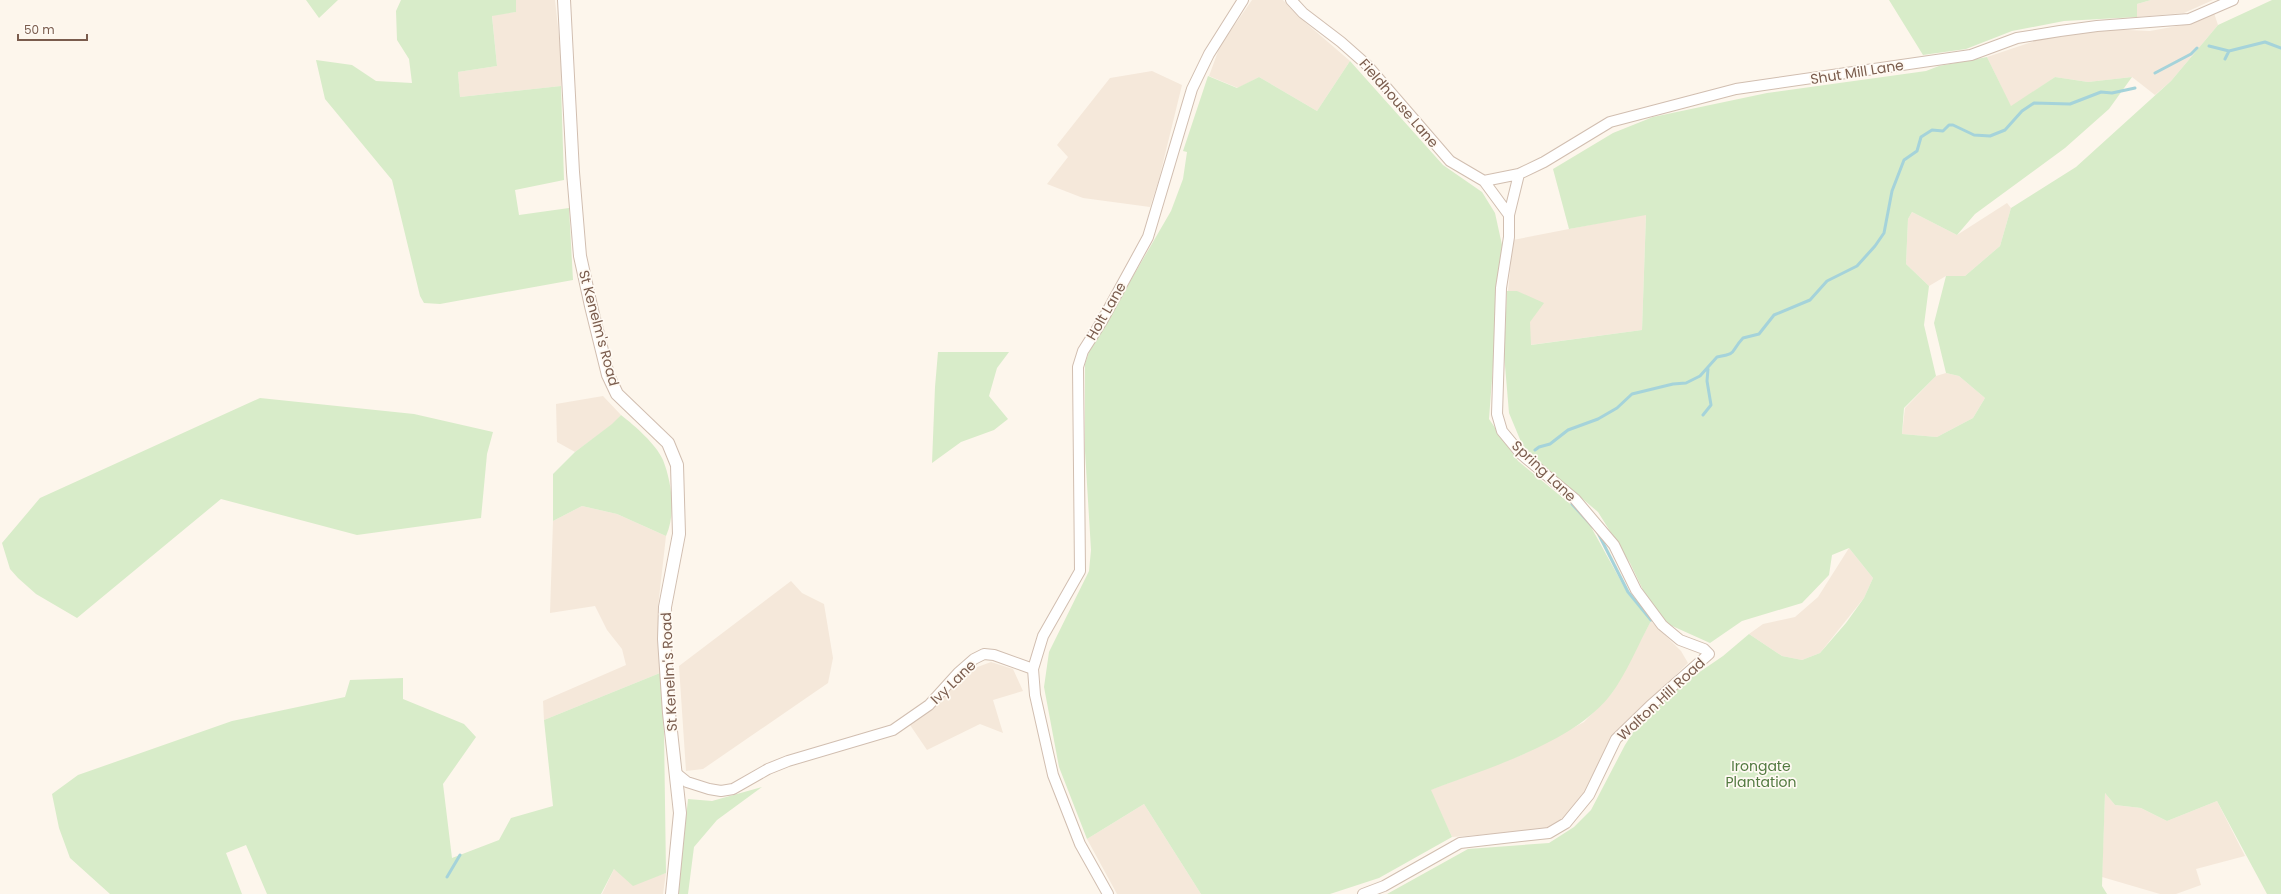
<svg xmlns="http://www.w3.org/2000/svg" width="2281" height="894" viewBox="0 0 2281 894" font-family="Poppins,sans-serif">
<style>
.residential{fill:#f5e8da}
.green{fill:#d8ecc9}
.lines{fill:none;stroke-linecap:round;stroke-linejoin:round}
.stream{stroke:#a5d3da;stroke-width:3}
.minor-casing{stroke:#d1beb0;stroke-width:12}
.tertiary-casing{stroke:#d1beb0;stroke-width:14}
.minor{stroke:#fff;stroke-width:10}
.tertiary{stroke:#fff;stroke-width:12}
.labels{text-anchor:middle;dominant-baseline:central;stroke-width:3.5;stroke-linejoin:round;paint-order:stroke}
.street-label{font-size:14px;fill:#7a5c4d;stroke:#fffaf3}
.park-label{font-size:14px;fill:#537a41;stroke:#fffaf3}
</style>
<rect width="100%" height="100%" fill="#fdf6ec"/>
<!-- residential -->
<path class="residential" d="M 516,0 L 555,0 L 561,55 L 561,86 L 460,97 L 458,72 L 497,66 L 492,15 L 516,12 Z
M 1252,0 L 1283,0 L 1299,17 L 1350,61 L 1317,111 L 1259,77 L 1238,88 L 1209,76 L 1220,46 Z
M 2151,0 L 2213,0 L 2184,13 L 2137,17 L 2137,4 Z
M 2214,13 L 2218,25 L 2171,81 L 2155,95 L 2132,77 L 2088,82 L 2055,77 L 2011,107 L 1987,57 L 2038,40 L 2107,29 L 2150,31 L 2188,24 Z
M 1152,71 L 1182,85 L 1159,179 L 1150,207 L 1083,198 L 1047,184 L 1068,157 L 1057,145 L 1110,78 Z
M 2007,203 L 2011,208 L 2000,246 L 1965,276 L 1946,276 L 1929,286 L 1906,264 L 1908,219 L 1912,212 L 1957,235 Z
M 1646,214 L 1642,330 L 1530,345 L 1530,322 L 1517,291 L 1508,291 L 1513,240 Z
M 1946,373 L 1959,376 L 1985,398 L 1973,418 L 1937,437 L 1902,434 L 1905,408 L 1936,376 Z
M 603,396 L 621,415 L 613,424 L 575,452 L 557,442 L 556,404 Z
M 582,506 L 617,514 L 666,536 L 658,607 L 660,673 L 544,720 L 543,701 L 626,665 L 622,649 L 607,630 L 595,606 L 550,613 L 553,521 Z
M 1849,548 L 1873,578 L 1864,598 L 1820,653 L 1802,660 L 1782,656 L 1749,634 L 1763,624 L 1795,617 L 1818,597 Z
M 791,581 L 802,593 L 824,604 L 833,658 L 828,683 L 703,769 L 686,771 L 679,666 Z
M 1651,621 L 1681,651 L 1688,663 L 1615,735 L 1584,793 L 1562,822 L 1547,830 L 1452,837 L 1430,790 L 1524,754 L 1584,722 L 1612,693 Z
M 991,662 L 1013,669 L 1023,691 L 993,700 L 1003,733 L 980,724 L 927,750 L 910,725 L 929,711 L 972,669 Z
M 2105,793 L 2115,805 L 2141,808 L 2167,821 L 2217,801 L 2245,856 L 2196,869 L 2201,885 L 2176,894 L 2160,894 L 2102,877 Z
M 1144,804 L 1201,894 L 1117,894 L 1087,839 Z
M 614,869 L 639,882 L 666,873 L 663,894 L 602,894 Z"/>
<!-- green -->
<path class="green" d="M 306,0 L 338,0 L 319,18 Z
M 401,0 L 516,0 L 516,12 L 492,16 L 497,66 L 458,72 L 460,97 L 561,86 L 564,180 L 515,190 L 519,215 L 569,208 L 573,280 L 440,304 L 424,303 L 420,296 L 392,180 L 325,99 L 316,60 L 352,65 L 376,81 L 412,83 L 409,59 L 397,40 L 396,11 Z
M 1889,0 L 2151,0 L 2137,4 L 2137,17 L 2064,21 L 2012,31 L 1966,49 L 1923,55 Z
M 2272,0 L 2281,0 L 2281,894 L 2267,894 L 2217,801 L 2167,821 L 2141,808 L 2115,805 L 2105,793 L 2102,886 L 2107,894 L 1387,894 L 1468,849 L 1549,843 L 1574,827 L 1591,810 L 1625,745 L 1650,706 L 1723,656 L 1749,634 L 1782,656 L 1802,660 L 1820,653 L 1846,623 L 1864,598 L 1873,578 L 1849,548 L 1832,555 L 1829,575 L 1802,603 L 1742,621 L 1710,643 L 1670,625 L 1659,614 L 1643,590 L 1630,563 L 1598,512 L 1524,449 L 1509,413 L 1504,354 L 1507,291 L 1517,291 L 1544,303 L 1530,322 L 1531,345 L 1642,330 L 1646,215 L 1569,229 L 1553,169 L 1613,133 L 1653,117 L 1767,93 L 1926,71 L 1939,66 L 1987,57 L 2011,106 L 2055,77 L 2088,82 L 2132,77 L 2109,109 L 2065,148 L 1975,214 L 1957,235 L 1912,212 L 1908,219 L 1906,264 L 1929,286 L 1924,325 L 1936,376 L 1904,408 L 1902,434 L 1937,437 L 1973,418 L 1985,398 L 1959,376 L 1946,373 L 1934,323 L 1946,276 L 1965,276 L 2000,246 L 2011,208 L 2076,167 L 2171,81 L 2218,25 Z
M 1350,61 L 1443,165 L 1482,192 L 1495,213 L 1502,245 L 1489,419 L 1518,461 L 1585,516 L 1628,594 L 1651,621 C 1639,643 1626,674 1612,693 C 1575,743 1487,768 1431,790 L 1452,837 L 1379,878 L 1330,894 L 1201,894 L 1144,804 L 1087,839 L 1059,767 L 1044,687 L 1049,652 L 1089,571 L 1091,550 L 1085,451 L 1085,364 L 1089,352 L 1171,211 L 1183,179 L 1187,152 L 1183,151 L 1208,76 L 1237,88 L 1259,77 L 1317,111 Z
M 938,352 L 1009,352 L 997,368 L 989,396 L 1008,419 L 994,430 L 961,442 L 932,463 L 935,387 Z
M 260,398 L 414,414 L 493,432 L 487,454 L 481,518 L 357,535 L 221,499 L 77,618 L 36,594 L 18,578 L 10,569 L 2,543 L 40,498 Z
M 621,415 C 635,426 656,444 663,460 C 672,483 676,514 666,536 L 617,514 L 582,506 L 553,521 L 553,474 L 575,452 L 612,424 Z
M 660,673 L 664,732 L 666,873 L 633,886 L 614,869 L 601,894 L 267,894 L 246,845 L 226,853 L 242,894 L 110,894 L 70,858 L 59,828 L 52,794 L 78,775 L 232,721 L 345,697 L 350,680 L 403,678 L 403,699 L 464,724 L 476,737 L 443,784 L 452,858 L 499,840 L 511,818 L 553,806 L 544,720 Z
M 762,787 L 717,820 L 694,847 L 688,894 L 678,894 L 688,799 L 712,801 Z"/>
<g class="lines">
<!-- stream -->
<path class="stream" d="M 2209,46 L 2229,51 L 2265,42 L 2281,48
M 2225,59 L 2229,51
M 2155,73 L 2191,54 L 2197,48
M 1703,415 L 1711,405 L 1707,381 L 1708,369
M 1535,450 L 1539,447 L 1550,444 L 1568,430 L 1598,419 L 1617,408 L 1632,394 L 1673,384 L 1686,383 L 1700,376 L 1717,357 C 1739,353 1729,353 1743,338 L 1759,334 L 1774,315 L 1810,300 L 1827,281 L 1857,266 L 1875,246 L 1884,233 L 1892,191 L 1904,160 L 1917,151 L 1921,137 L 1932,130 L 1943,131 L 1949,125 L 1953,125 L 1974,135 L 1990,136 L 2005,130 L 2022,111 L 2034,103 L 2070,104 L 2101,92 L 2112,93 L 2135,88
M 1572,504 L 1593,527
M 1597,531 L 1628,592 L 1651,620
M 447,877 L 460,855"/>
<!-- minor casing -->
<g class="minor-casing">
<path id="minor" d="M 1291,0 L 1303,13 L 1341,42 L 1367,65 L 1450,161 L 1484,181 L 1519,174 L 1544,162 L 1610,122 L 1736,89 L 1971,55 L 2017,38 L 2060,31 L 2097,26 L 2189,19 L 2233,0
M 1509,215 L 1519,174
M 677,774 L 687,782 L 709,789 L 721,791 L 733,789 L 768,769 L 788,761 L 893,730 L 929,705 L 958,673 L 974,659 L 984,654 L 994,655 L 1033,669
M 1108,894 L 1080,844 L 1053,775 L 1035,695 L 1033,669 L 1043,636 L 1080,571 L 1078,367 L 1083,351 L 1102,321 L 1148,237 L 1192,89 L 1209,54 L 1243,0
M 1363,894 L 1384,886 L 1460,843 L 1549,833 L 1566,823 L 1589,795 L 1616,739 L 1650,706 L 1709,654 L 1704,649 L 1680,640 L 1662,625 L 1636,590 L 1614,545 L 1575,499 L 1521,454 L 1502,431 L 1497,414 L 1501,288 L 1509,237 L 1509,215 L 1484,181"/>
</g>
<!-- tertiary casing -->
<g class="tertiary-casing">
<path id="tertiary" d="M 564,0 L 573,172 L 580,256 L 591,306 L 608,375 L 617,394 L 668,443 L 677,465 L 679,534 L 665,607 L 664,639 L 669,713 L 680,813 L 672,894"/>
</g>
<!-- minor -->
<use href="#minor" class="minor"/>
<!-- tertiary -->
<use href="#tertiary" class="tertiary"/>
</g>
<g class="labels">
<!-- street labels -->
<g class="street-label">
<text transform="translate(1857 72) rotate(-9)">Shut Mill Lane</text>
<text transform="translate(1399 103) rotate(49)">Fieldhouse Lane</text>
<text transform="translate(1106 311) rotate(-60)">Holt Lane</text>
<text transform="translate(599 328) rotate(75)">St Kenelm's Road</text>
<text transform="translate(1544 471) rotate(43)">Spring Lane</text>
<text transform="translate(669 672) rotate(-93)">St Kenelm's Road</text>
<text transform="translate(953 682) rotate(-44)">Ivy Lane</text>
<text transform="translate(1661 699) rotate(-43)">Walton Hill Road</text>
</g>
<!-- park labels -->
<g class="park-label">
<text x="1761" y="766">Irongate<tspan x="1761" dy="16">Plantation</tspan></text>
</g>
</g>
<!-- scale -->
<path d="M18 34v6h69v-6" fill="none" stroke="#7a5c4d" stroke-width="2"/>
<text x="24" y="34" font-size="12" fill="#7a5c4d" stroke="#fffaf3" stroke-width="3" paint-order="stroke">50 m</text>
</svg>
